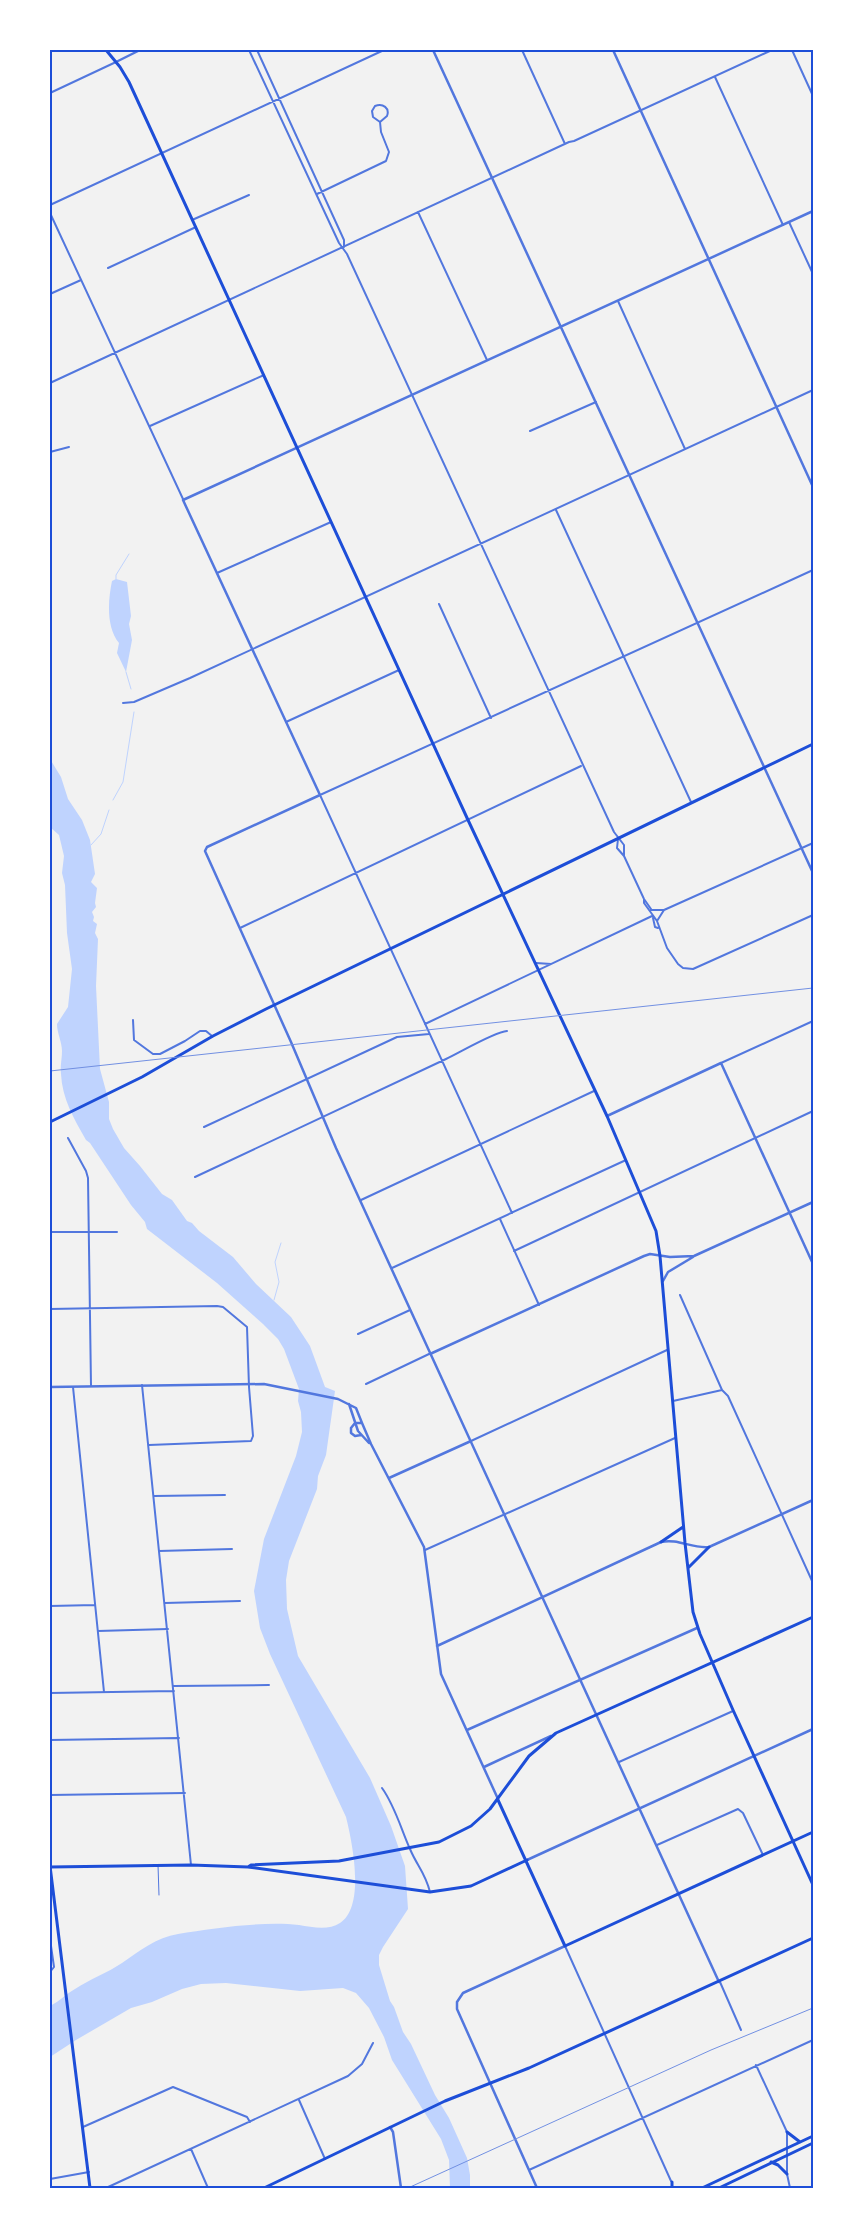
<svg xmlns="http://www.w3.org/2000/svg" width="863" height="2238" viewBox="0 0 863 2238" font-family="Mulish,sans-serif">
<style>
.water{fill:#bfd3fe}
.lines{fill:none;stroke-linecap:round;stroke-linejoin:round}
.stream{stroke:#bfd3fe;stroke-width:1}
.service{stroke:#5277de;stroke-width:1}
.minor{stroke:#5277de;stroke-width:2}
.tertiary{stroke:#5277de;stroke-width:2.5}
.secondary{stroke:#1d4ed8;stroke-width:3}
.rail{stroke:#7290e2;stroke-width:1}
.neatline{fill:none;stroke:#1d4ed8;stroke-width:2}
</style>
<rect width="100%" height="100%" fill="#f2f2f2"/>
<!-- water -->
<path class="water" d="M 116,579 L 127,582 L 131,616 L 129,624 L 132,640 L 126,672 L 117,653 L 119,643 C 106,627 108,600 112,581 Z
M 50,759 L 61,777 L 68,799 L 82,820 L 90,840 L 95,874 L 91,882 L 97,888 L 95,903 L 96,907 L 92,912 L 94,917 L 93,921 L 97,924 L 95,933 L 98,939 L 96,986 L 100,1069 L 109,1102 L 109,1119 L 113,1129 L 124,1148 L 140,1166 L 162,1194 L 172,1200 L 187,1221 L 192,1223 L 199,1231 L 233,1257 L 256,1284 L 291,1317 L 310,1346 L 325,1387 L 335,1391 L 326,1455 L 318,1476 L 317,1489 L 289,1561 L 286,1580 L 287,1609 L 298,1656 L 370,1778 L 391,1826 L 405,1866 L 408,1909 L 383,1947 L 379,1955 L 379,1965 L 390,2001 L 394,2007 L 403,2032 L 411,2044 L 435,2095 L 449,2118 L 467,2158 L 470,2175 L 470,2188 L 450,2188 L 449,2160 L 441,2139 L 392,2060 L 384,2037 L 369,2008 L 356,1993 L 343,1988 L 300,1991 L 226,1983 L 201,1984 L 182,1989 L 152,2002 L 131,2008 L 76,2040 L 50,2057 L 50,2006 C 60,2001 66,1994 75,1989 C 90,1979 107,1973 122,1963 C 138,1952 157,1937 178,1934 C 214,1928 264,1921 299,1925 C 312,1927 328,1931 340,1923 C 366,1906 352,1841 346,1817 L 270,1654 L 260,1628 L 254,1591 L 264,1539 L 296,1456 L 302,1432 L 301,1412 L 298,1401 L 299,1389 L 284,1349 L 278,1339 L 263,1324 L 217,1283 L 147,1229 L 145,1222 L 131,1205 L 90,1143 L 86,1140 C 74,1119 62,1098 61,1074 C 60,1066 62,1059 62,1051 C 62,1042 57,1033 57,1024 L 68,1007 L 72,969 L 67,933 L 65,885 L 62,873 L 64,856 L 59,835 L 50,827 Z"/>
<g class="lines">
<!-- stream -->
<path class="stream" d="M 116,579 L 116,575 L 129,554
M 126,672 L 131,689
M 113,800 L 123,782 L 134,712
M 91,845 L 101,834 L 109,810
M 274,1300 L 279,1282 L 275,1262 L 281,1243"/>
<!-- service -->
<path class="service" d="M 158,1865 L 159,1895"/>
<!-- minor -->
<path class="minor" d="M 249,50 L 339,243 L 347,254 L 614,832 L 624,845 L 624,856
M 257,50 L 344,240 L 344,247
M 522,50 L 565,144
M 792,50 L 813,96
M 715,77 L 783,225
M 50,93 L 116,62
M 317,194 L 386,161 L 389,152 L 381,132 L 380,122 L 387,116 C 390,108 383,103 375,106 L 372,111 L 373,117 L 380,122
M 50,205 L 384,50
M 418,212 L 487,360
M 50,213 L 183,499
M 192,220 L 249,195
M 789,222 L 813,274
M 108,268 L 196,227
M 50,294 L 81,280
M 618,301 L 685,449
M 50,383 L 569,142 L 574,141 L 772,50
M 150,426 L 264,375
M 530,431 L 596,402
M 50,452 L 69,447
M 556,510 L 691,802
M 217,573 L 331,522
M 439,604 L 491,718
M 123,703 L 134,702 L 190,678 L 813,390
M 286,722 L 399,670
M 618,839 L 617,848 L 624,856 L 644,899 L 651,909
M 644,899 L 644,903 L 657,921 L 667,948 L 678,964 L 683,968 L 693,969 L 813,915
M 651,910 L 664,910 L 813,843
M 653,918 L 655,927 L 658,928
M 657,921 L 664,910
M 240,928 L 581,766
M 536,963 L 551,964
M 133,1020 L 134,1040 L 153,1054 L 160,1054 L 185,1041 L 200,1031 L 206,1031 L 212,1036
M 425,1024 L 652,916
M 721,1063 L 813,1021
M 204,1127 L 397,1037 L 429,1034
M 68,1138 L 86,1171 L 88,1178 L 91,1386
M 195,1177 L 446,1059 C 461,1052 494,1032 507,1031
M 361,1200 L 594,1091
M 512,1213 L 320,795 L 813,570
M 500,1219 L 539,1305
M 50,1232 L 117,1232
M 514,1251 L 813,1111
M 392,1268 L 626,1160
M 680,1295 L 722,1390 L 728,1396 L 813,1583
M 50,1309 L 217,1306 L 223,1307 L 247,1327 L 249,1387 L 253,1436 L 251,1441 L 149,1445
M 358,1334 L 410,1310
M 366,1384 L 429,1354
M 142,1385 L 191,1865
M 73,1387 L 104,1692
M 673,1401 L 722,1390
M 471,1441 L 667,1350
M 154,1496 L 225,1495
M 425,1550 L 675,1438
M 159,1551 L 232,1549
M 165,1603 L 240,1601
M 50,1606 L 95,1605
M 98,1631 L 168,1629
M 174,1686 L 269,1685
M 50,1693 L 174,1691
M 50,1740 L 179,1738
M 619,1762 L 733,1711
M 382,1788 C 395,1806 401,1829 410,1849 C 417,1866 425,1872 430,1892
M 50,1795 L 185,1793
M 657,1845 L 738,1809 L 743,1813 L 763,1855
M 50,1939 L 54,1967 L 50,1972
M 565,1946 L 671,2181
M 720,1982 L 741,2030
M 756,2065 L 787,2132 L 787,2174 L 790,2188
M 299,2100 L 325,2159
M 83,2127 L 173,2087 L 247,2117 L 250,2122
M 191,2149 L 208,2188
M 529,2170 L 813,2040
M 50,2179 L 89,2172
M 106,2188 L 348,2076 L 362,2064 L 373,2043"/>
<!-- tertiary -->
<path class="tertiary" d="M 433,50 L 813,873
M 613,50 L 813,487
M 116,62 L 140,50
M 607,1116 L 721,1063 L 813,1264
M 663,1281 L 668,1272 L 693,1257
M 430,1354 L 644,1256 L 650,1254 L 670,1257 L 694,1256 L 813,1202
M 50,1387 L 264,1384 L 338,1399 L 356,1408 L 362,1423
M 349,1404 L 358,1431 L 369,1443
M 361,1435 L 355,1436 L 351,1433 L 351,1428 L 355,1423 L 362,1423 L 371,1444 L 424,1547 L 441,1674 L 498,1799
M 389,1478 L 471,1441
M 437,1646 L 661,1542 C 678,1538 692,1549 709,1547 L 813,1500
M 467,1730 L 697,1628
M 484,1767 L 551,1736
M 527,1860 L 813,1729
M 719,1982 L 336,1148 L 291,1042 L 205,851 L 207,847 L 320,795 L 183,500 L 813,211
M 390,2127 L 393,2132 L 401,2188
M 537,2188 L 457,2009 L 457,2002 L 463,1993 L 565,1946"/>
<!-- secondary -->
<path class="secondary" d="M 106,50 L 120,67 L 129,82 L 468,820 L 607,1116 L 656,1231 L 660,1256 L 685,1543 L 693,1612 L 700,1634 L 733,1710 L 813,1885
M 50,1122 L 142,1077 L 213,1036 L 266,1009 L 813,744
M 661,1542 L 683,1527
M 688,1568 L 709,1547
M 498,1800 L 565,1946 L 813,1832
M 50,1866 L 90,2188
M 50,1867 L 191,1865 L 248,1867 L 430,1892 L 471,1886 L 527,1860
M 248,1867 L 251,1865 L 339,1861 L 439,1842 L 471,1826 L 490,1809 L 529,1756 L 556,1733 L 813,1617
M 787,2132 L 800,2142
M 771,2162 L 778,2165 L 787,2174
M 264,2188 L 445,2101 L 529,2068 L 813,1938
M 672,2188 L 672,2182
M 702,2188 L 813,2136
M 719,2188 L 813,2143"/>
<!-- rail -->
<path class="rail" d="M 50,1071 L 813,988
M 408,2188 L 711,2050 L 813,2008"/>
</g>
<!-- border -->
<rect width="863" height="2238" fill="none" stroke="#ffffff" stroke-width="102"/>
<rect x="51" y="51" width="761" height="2136" class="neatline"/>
</svg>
